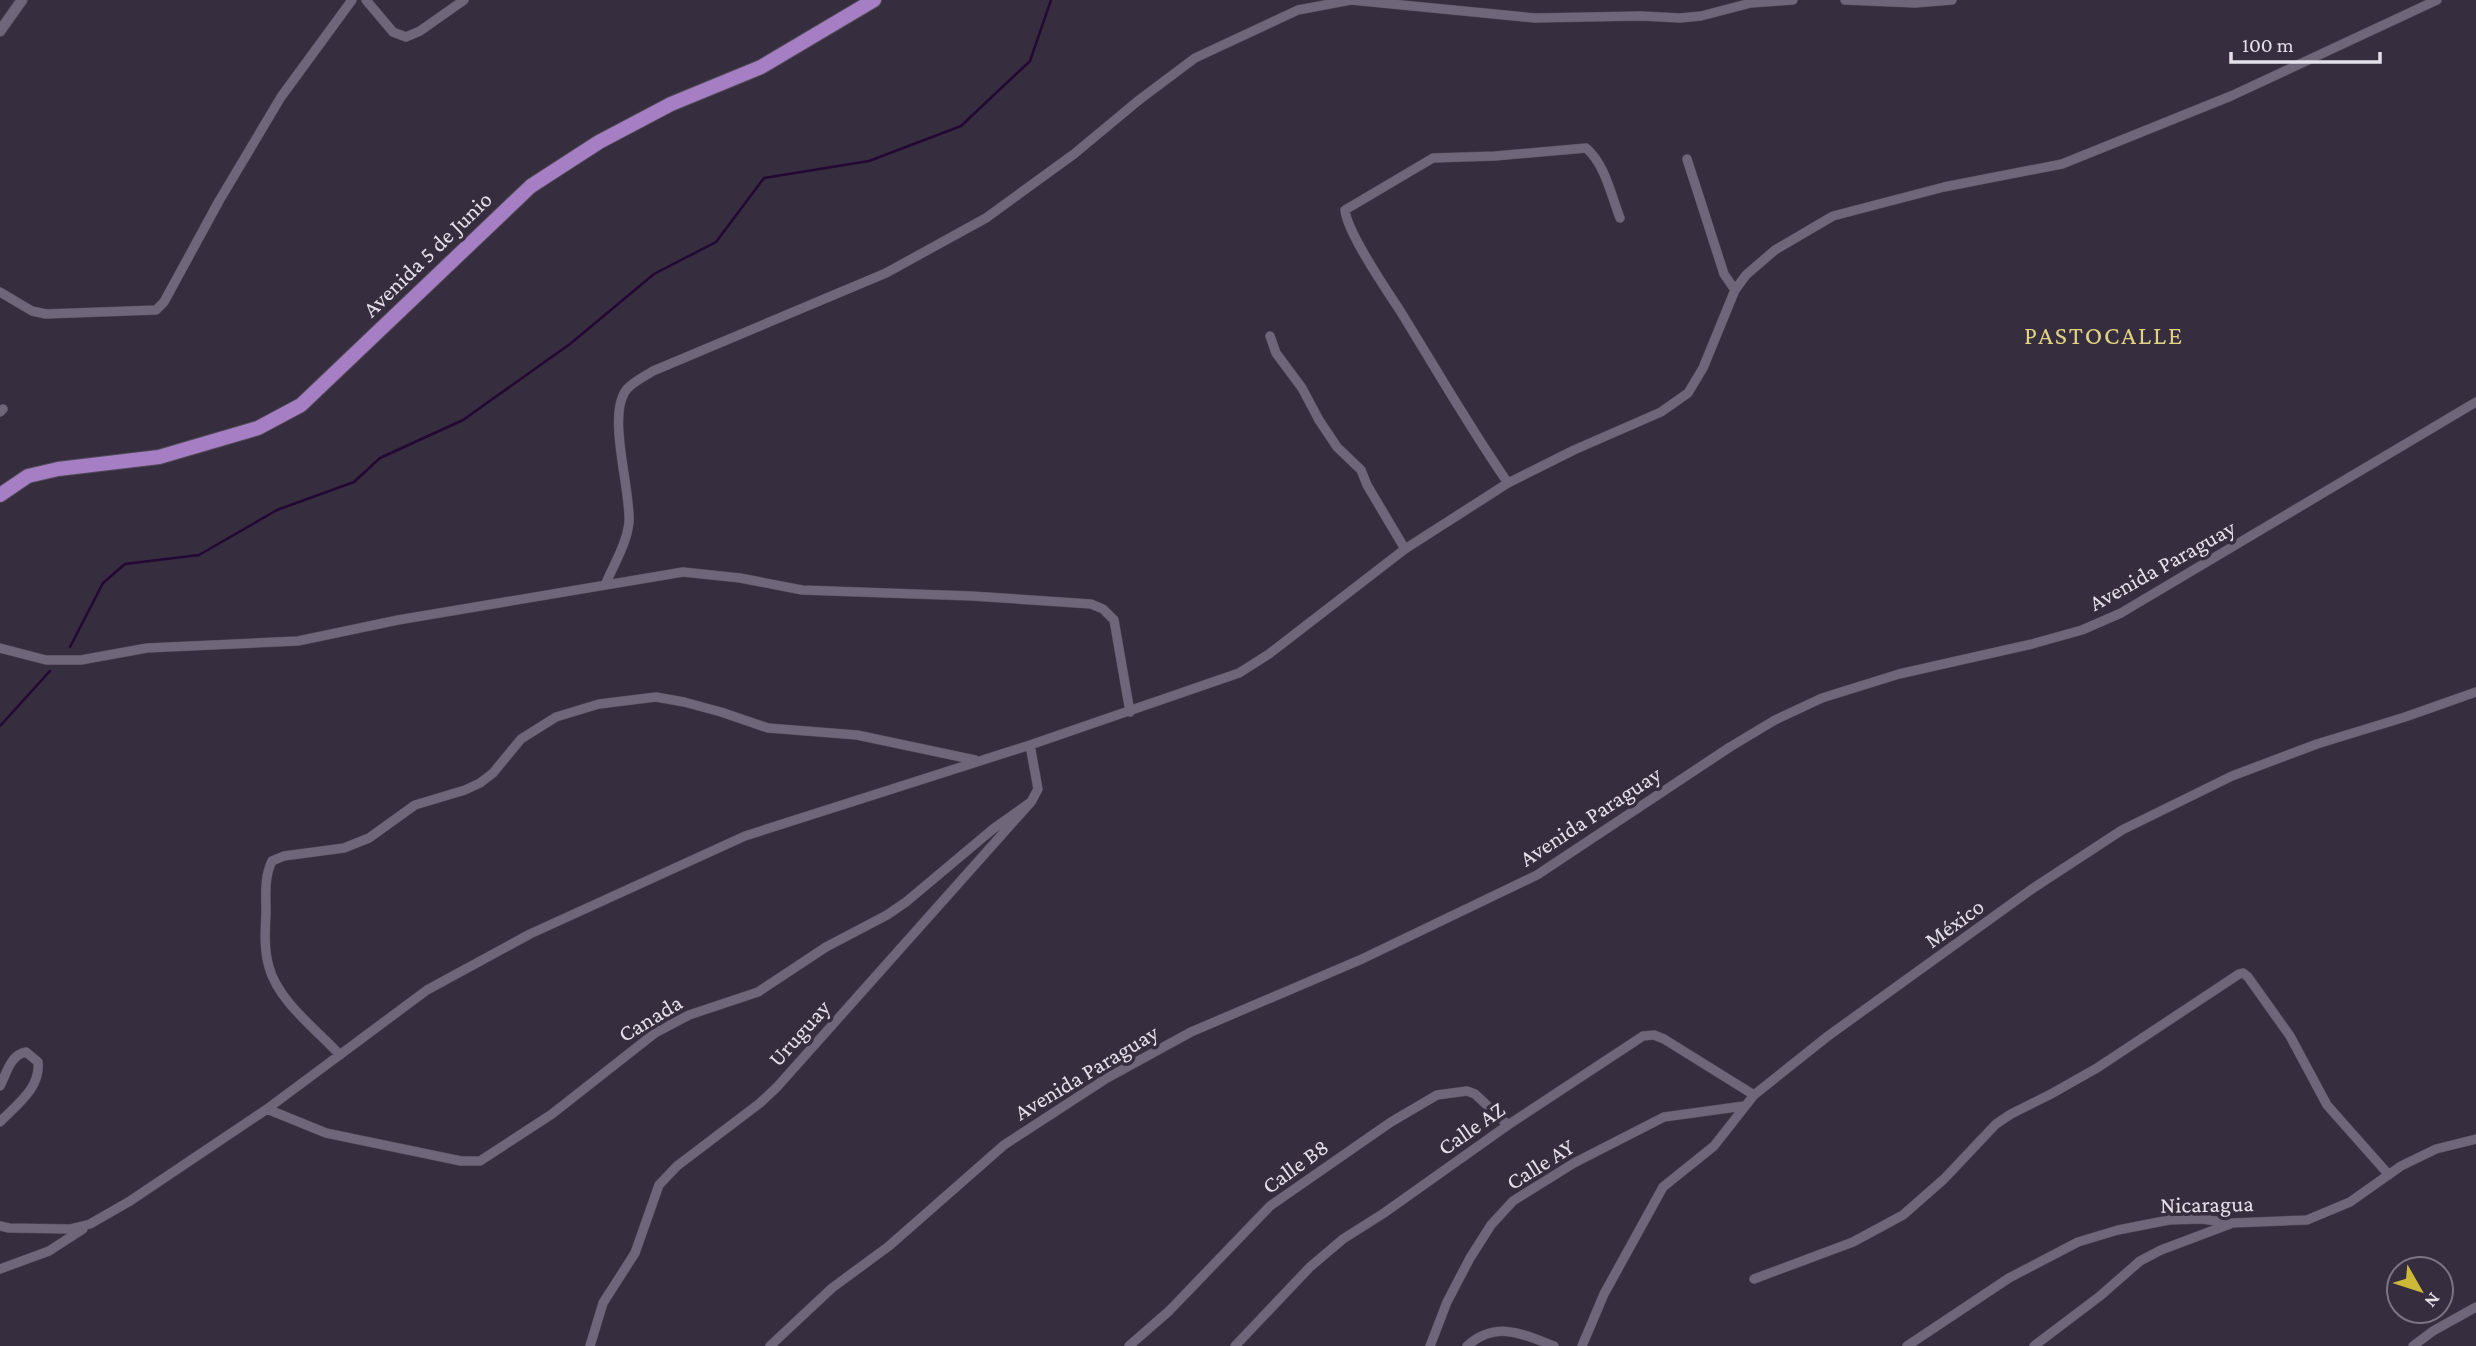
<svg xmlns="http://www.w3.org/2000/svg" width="2476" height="1346" viewBox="0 0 2476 1346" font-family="'Crimson Pro',serif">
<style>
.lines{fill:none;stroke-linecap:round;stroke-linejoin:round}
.stream{stroke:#230834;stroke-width:2.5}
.minor-casing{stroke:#514a57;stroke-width:10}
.tertiary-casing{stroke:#514a57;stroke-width:12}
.primary-casing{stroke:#514a57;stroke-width:16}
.minor{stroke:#706679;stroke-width:9}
.tertiary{stroke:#706679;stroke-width:10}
.primary{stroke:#a57ec3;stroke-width:14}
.labels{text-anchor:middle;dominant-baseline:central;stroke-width:7;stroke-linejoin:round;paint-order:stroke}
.street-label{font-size:23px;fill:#e4dfe9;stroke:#362d3e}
.quarter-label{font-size:26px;letter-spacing:2px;fill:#e0d283;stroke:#362d3e}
</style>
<rect width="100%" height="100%" fill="#362d3e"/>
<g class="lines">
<!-- stream -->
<path class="stream" d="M 70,647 L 103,583 L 125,564 L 199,555 L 277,510 L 354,482 L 380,458 L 463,420 L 570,344 L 654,274 L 716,242 L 764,178 L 869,161 L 961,126 L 1030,61 L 1051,0
M 0,726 L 50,671"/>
<!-- minor casing -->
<g class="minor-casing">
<path id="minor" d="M 366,0 L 393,32 L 406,37 L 420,31 L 464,0
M 1845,0 L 1915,3 L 1952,0
M 1687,159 L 1724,274 L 1735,290
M 0,292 L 32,311 L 46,314 L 156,310 L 164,302 L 219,201 L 281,97 L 352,0
M 1270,336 L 1276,353 L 1302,388 L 1319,420 L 1337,447 L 1361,470 L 1367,485 L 1405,549
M 0,412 L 3,409
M 1508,483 C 1469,427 1435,367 1399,309 C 1385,288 1347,232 1345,210 L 1433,158 L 1495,156 L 1586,148 C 1605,164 1611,195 1620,218
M 606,583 C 614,564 627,543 629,522 C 631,489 606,414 627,389 C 633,382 645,376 653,371 L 886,273 L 986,218 L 1074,154 L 1139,100 L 1195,58 L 1298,10 L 1351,0 L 1535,18 L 1641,16 L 1680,18 L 1701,16 L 1751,3 L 1793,0
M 0,648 L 46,660 L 81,660 L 147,648 L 298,641 L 398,620 L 683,572 L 740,578 L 802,590 L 972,596 L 1091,604 L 1103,609 L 1114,620 L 1130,712
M 340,1055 C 317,1030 278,1001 269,967 C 264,950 265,932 266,913 C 266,895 264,877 272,861 L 284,856 L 344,848 L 369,838 L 415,805 L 465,790 L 480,783 L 493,773 L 521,739 L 556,717 L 599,704 L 656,697 L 684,702 L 721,712 L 768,728 L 857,735 L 975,760
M 0,1086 C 7,1073 10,1055 26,1052 L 38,1062 C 41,1088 16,1105 0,1122
M 267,1109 L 326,1133 L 461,1161 L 480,1161 L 552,1114 L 655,1033 L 689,1015 L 758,992 L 826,947 L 887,915 L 906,902 L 993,829 L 1031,802
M 0,1226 L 9,1228 L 70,1229 L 90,1224 L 130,1201 L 267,1109 L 427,990 L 530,934 L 745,836 L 1030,745 L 1239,673 L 1269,654 L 1405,549 L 1508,483 L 1574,450 L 1661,412 L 1688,393 L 1703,368 L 1735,290 L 1746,275 L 1775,250 L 1833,216 L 1944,187 L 2062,164 L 2231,96 L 2437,0
M 0,1269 L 49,1251 L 83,1229
M 1754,1279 L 1853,1242 L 1903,1215 L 1944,1179 L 1996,1124 L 2011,1114 L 2051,1094 L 2097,1068 L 2239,974 L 2243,973 L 2248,977 L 2290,1036 L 2327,1105 L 2389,1175
M 590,1346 L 603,1303 L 635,1253 L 659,1185 L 677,1166 L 760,1103 L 777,1087 L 1031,802 L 1038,789 L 1030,745
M 770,1346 L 832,1288 L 889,1246 L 1004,1145 L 1107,1078 L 1191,1032 L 1362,959 L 1537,875 L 1730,747 L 1775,720 L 1822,698 L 1899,674 L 2032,644 L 2082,630 L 2121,613 L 2476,402
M 1129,1346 L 1169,1311 L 1270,1206 L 1391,1122 L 1437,1095 L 1467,1091 L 1475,1094 L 1508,1125
M 1235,1346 L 1310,1267 L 1343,1239 L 1384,1213 L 1508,1125 L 1643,1036 L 1654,1035 L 1664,1039 L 1754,1095
M 1430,1346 L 1447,1302 L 1470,1258 L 1491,1225 L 1513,1201 L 1574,1163 L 1664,1117 L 1744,1106
M 1467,1346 C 1496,1320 1523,1334 1554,1346
M 1582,1346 L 1604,1294 L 1663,1187 L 1714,1146 L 1754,1095 L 1828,1036 L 2032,889 L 2122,830 L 2232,776 L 2317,744 L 2405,717 L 2476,692
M 1907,1346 L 2009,1278 L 2078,1242 L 2118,1230 L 2169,1220 L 2201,1219 L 2232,1223 L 2307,1220 L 2350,1202 L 2401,1166 L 2436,1149 L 2476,1139
M 2034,1346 L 2100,1296 L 2140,1261 L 2161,1250 L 2230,1224
M 2413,1346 L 2433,1331 L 2476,1307"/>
</g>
<!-- tertiary casing -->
<g class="tertiary-casing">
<path id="tertiary" d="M 0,31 L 22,0"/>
</g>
<!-- primary casing -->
<g class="primary-casing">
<path id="primary" d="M 0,495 L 28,476 L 58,469 L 159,457 L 258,428 L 301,405 L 531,186 L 599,142 L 671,104 L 761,67 L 874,0"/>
</g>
<!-- minor -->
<use href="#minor" class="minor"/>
<!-- tertiary -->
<use href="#tertiary" class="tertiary"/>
<!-- primary -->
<use href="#primary" class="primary"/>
</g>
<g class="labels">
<!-- street labels -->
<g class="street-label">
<text transform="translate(427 254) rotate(-44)">Avenida 5 de Junio</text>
<text transform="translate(2162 565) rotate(-29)">Avenida Paraguay</text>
<text transform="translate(1590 816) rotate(-33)">Avenida Paraguay</text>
<text transform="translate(1954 923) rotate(-36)">México</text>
<text transform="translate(650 1018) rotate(-31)">Canada</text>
<text transform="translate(799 1033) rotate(-48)">Uruguay</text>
<text transform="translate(1086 1072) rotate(-31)">Avenida Paraguay</text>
<text transform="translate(1471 1128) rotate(-35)">Calle AZ</text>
<text transform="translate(1540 1164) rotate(-32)">Calle AY</text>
<text transform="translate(1295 1166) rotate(-36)">Calle B8</text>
<text transform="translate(2207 1204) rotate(-1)">Nicaragua</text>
</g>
<!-- quarter labels -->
<g class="quarter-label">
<text x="2104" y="335">PASTOCALLE</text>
</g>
</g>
<!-- north arrow -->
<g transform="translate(2420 1290) rotate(129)"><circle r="33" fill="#362d3e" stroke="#7c7482" stroke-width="2"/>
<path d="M0-5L12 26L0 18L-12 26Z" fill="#ceb837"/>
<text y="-10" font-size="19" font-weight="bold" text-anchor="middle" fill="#e4dfe9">N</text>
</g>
<!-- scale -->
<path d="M2231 52v10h149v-10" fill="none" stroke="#e4dfe9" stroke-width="3.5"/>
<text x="2242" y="52" font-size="21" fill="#e4dfe9" stroke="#362d3e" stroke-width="5" paint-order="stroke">100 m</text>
</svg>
